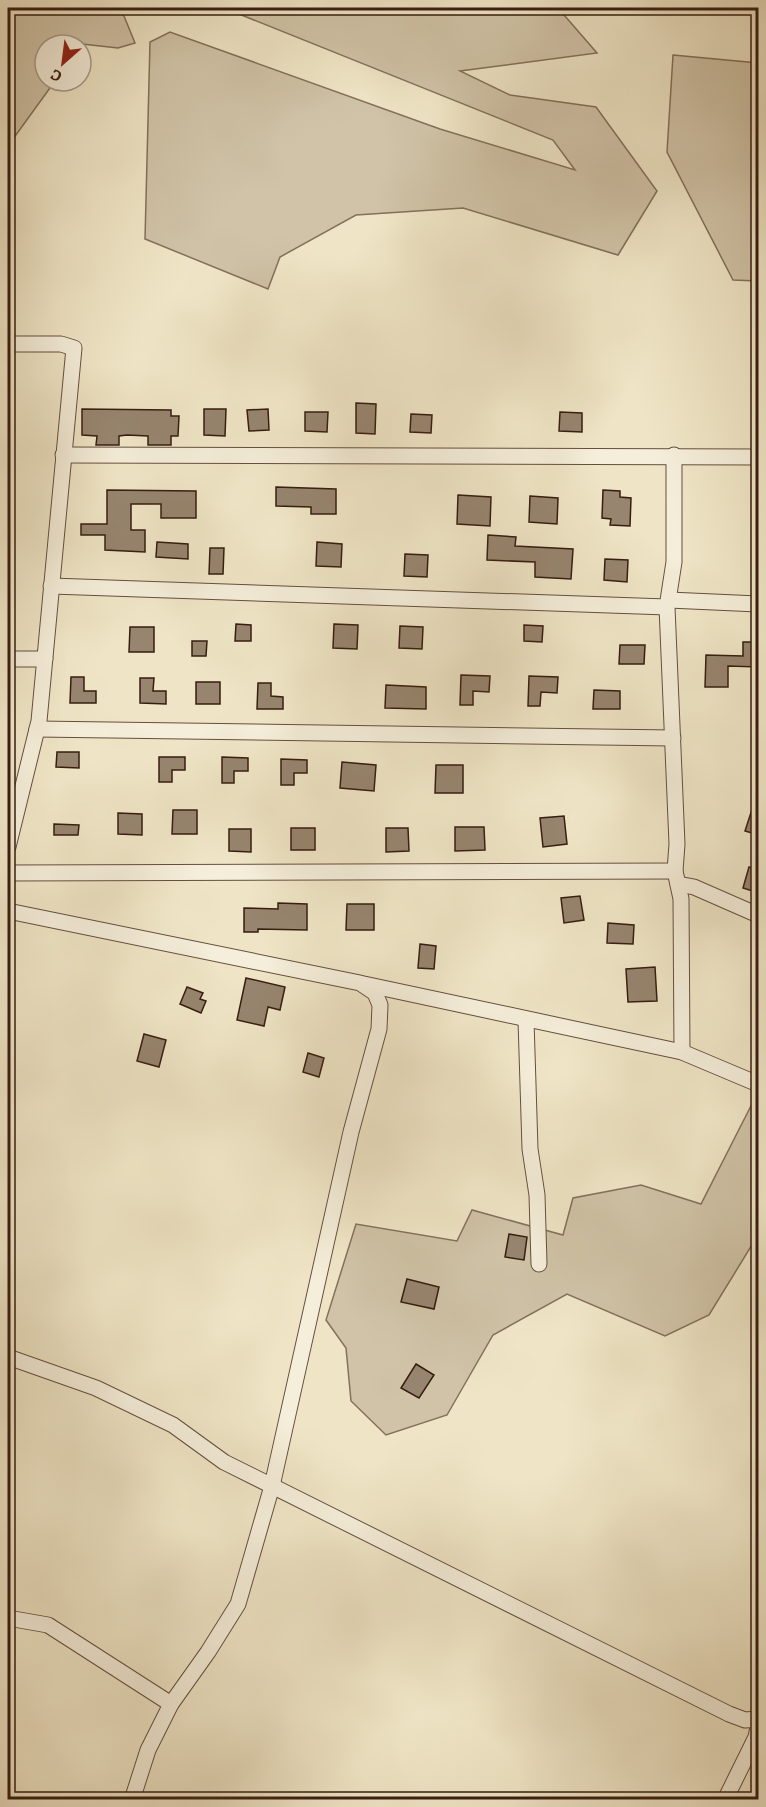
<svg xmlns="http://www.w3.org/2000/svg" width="766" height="1807" font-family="Alegreya,serif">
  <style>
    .green { fill: #d0c3a7; stroke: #84705c; stroke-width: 1.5 }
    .building { fill: #97856f; stroke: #371d10; stroke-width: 1.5 }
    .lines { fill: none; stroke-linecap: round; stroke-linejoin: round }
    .minor-casing { stroke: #654f3e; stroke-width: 17 }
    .minor { stroke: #f5eeda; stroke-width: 15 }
  </style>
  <rect width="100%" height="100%" fill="#efe5c6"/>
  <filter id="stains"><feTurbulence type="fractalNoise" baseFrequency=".00333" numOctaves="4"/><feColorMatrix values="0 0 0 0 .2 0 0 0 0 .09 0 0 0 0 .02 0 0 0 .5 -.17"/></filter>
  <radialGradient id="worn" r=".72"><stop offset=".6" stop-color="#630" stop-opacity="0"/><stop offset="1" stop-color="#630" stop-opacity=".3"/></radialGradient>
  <!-- green -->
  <g class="green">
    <path d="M8,8H112L124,16L135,43L118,48L82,44L45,45V81H55L8,146Z"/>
    <path d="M224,8H558L597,53L460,71L510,95L596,107L657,191L618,255L463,208L356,215L280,257L268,289L145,239L150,42L170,32L440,129L575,170L553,140Z"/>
    <path d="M673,55L758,63V281L733,280L667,152Z"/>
    <path d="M756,1096L758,1235L709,1315L665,1336L567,1294L493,1335L447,1415L386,1435L351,1401L346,1348L326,1320L356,1224L457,1241L472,1210L563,1235L573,1198L641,1185L701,1204Z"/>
  </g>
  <!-- building -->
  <g class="building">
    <path d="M356,403L376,404L375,434L356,433Z"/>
    <path d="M82,409L171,410V416H179L178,436H171V445H148V436L127,435L119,436V445H96L97,436L82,435Z"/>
    <path d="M204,409H226L225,436L204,435Z"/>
    <path d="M268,409L269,430L249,431L247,410Z"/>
    <path d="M305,412H328L327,432L305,431Z"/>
    <path d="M560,412L582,413V432L559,431Z"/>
    <path d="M411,414L432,415L431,433L410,432Z"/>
    <path d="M276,487L336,489V514H311V507L276,506Z"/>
    <path d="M107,490L196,491V518H161V504H131V530H145V552L105,550V535H81V524H107Z"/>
    <path d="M603,490L620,491V497L631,498L630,526L610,525L611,519L602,518Z"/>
    <path d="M458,495L491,497L490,526L457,524Z"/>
    <path d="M530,496L558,498L557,524L529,522Z"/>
    <path d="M488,535L516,537L515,546L573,549L571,579L535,577V562L487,560Z"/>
    <path d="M157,542L188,544V559L156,557Z"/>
    <path d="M317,542L342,544L341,567L316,566Z"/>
    <path d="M210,548H224L223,574H209Z"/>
    <path d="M405,554L428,555L427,577L404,576Z"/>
    <path d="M605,559L628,560L627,582L604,580Z"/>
    <path d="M236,624L251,625V641H235Z"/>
    <path d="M334,624L358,625L357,649L333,648Z"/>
    <path d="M524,625L543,626L542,642L524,641Z"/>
    <path d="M400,626L423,627L422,649L399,648Z"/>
    <path d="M130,627H154V652H129Z"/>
    <path d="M192,641H207L206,656H192Z"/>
    <path d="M743,642H759V667L728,666V687H705L706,655L743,656Z"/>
    <path d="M620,645H645L644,664H619Z"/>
    <path d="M461,675L490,676L489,692L473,691V705H460Z"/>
    <path d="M529,676L558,677L557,693L541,692L540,706H528Z"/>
    <path d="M71,677H84V691H96V703H70Z"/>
    <path d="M140,678H154L153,691H166V704L140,703Z"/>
    <rect x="196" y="682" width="24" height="22"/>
    <path d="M258,683H271V696L283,697V709H257Z"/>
    <path d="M386,685L426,687V709L385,708Z"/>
    <path d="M594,690L620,691V709H593Z"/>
    <path d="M57,752H79V768L56,767Z"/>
    <path d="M159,757H185V770H172V782H159Z"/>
    <path d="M222,757L248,758V771H234V783H222Z"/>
    <path d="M281,759L307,760V773H294V785H281Z"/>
    <path d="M342,762L376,765L374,791L340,788Z"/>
    <path d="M436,765H463V793H435Z"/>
    <path d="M756,797H759V835L745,831Z"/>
    <path d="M173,810H197V834H172Z"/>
    <path d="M118,813L142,814V835L118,834Z"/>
    <path d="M564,816L567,844L543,847L540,818Z"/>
    <path d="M54,824L79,825L78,835H54Z"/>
    <path d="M455,827H484L485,850L455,851Z"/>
    <rect x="291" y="828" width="24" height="22"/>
    <path d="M386,828H408L409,851L386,852Z"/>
    <path d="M229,829H251V852L229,851Z"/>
    <path d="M749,867L759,870V893L743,888Z"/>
    <path d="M580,896L584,920L564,923L561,898Z"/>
    <path d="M278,903L307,904V930L258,929V932H244V908L278,909Z"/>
    <path d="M347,904H374V930H346Z"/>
    <path d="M608,923L634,925L633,944L607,943Z"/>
    <path d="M420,944L436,946L434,969L418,968Z"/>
    <path d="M655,967L657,1001L628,1002L626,969Z"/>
    <path d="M246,978L285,987L280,1010L268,1007L264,1026L237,1020Z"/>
    <path d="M187,987L203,993L200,999L206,1001L201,1013L180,1004Z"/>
    <path d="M144,1034L166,1040L159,1067L137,1061Z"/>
    <path d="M308,1053L324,1058L319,1077L303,1072Z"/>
    <path d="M509,1234L527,1237L524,1260L505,1257Z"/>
    <path d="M407,1279L439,1287L434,1309L401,1302Z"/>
    <path d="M416,1364L434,1375L419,1398L401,1388Z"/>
  </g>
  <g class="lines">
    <defs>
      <g id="minor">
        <path d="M8,344H61L74,348L39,721L8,847"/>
        <path d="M63,455L758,457"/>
        <path d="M674,455V562L667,607L677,844L675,871L681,899L682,1052"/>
        <path d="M51,586L667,607"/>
        <path d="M669,600L758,604"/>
        <path d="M8,659H45"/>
        <path d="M37,729L673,738"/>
        <path d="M8,873L675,871"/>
        <path d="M678,884L694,887L758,915"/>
        <path d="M8,911L360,983L375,993L380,1005L379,1029L351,1132L272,1486L238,1604L208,1652L171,1704L148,1750L132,1800"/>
        <path d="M364,984L682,1052L758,1084"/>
        <path d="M526,1020L530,1149L537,1195L539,1264"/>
        <path d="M8,1357L96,1388L173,1425L224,1462L729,1714L745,1720L758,1719"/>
        <path d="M8,1618L48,1625L171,1704"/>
        <path d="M725,1800L756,1737L758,1727"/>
      </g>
    </defs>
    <!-- minor casing -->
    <use href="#minor" class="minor-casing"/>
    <!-- minor -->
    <use href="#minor" class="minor"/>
  </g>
  <!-- margin -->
  <rect width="766" height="1807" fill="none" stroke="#efe5c6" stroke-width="30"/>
  <rect x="9" y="9" width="748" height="1789" fill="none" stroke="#371d10" stroke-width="3"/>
  <rect x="15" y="15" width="736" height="1777" fill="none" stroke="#371d10" stroke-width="1.5"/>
  <!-- north arrow -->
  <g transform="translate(63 63) rotate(208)"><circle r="28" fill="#f5eeda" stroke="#a99a89" stroke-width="1.5"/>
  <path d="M0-4.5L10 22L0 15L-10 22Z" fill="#8f2418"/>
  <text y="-9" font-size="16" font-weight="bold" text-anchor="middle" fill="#371d10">С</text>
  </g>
  <rect width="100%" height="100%" filter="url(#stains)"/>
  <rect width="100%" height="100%" fill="url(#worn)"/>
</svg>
